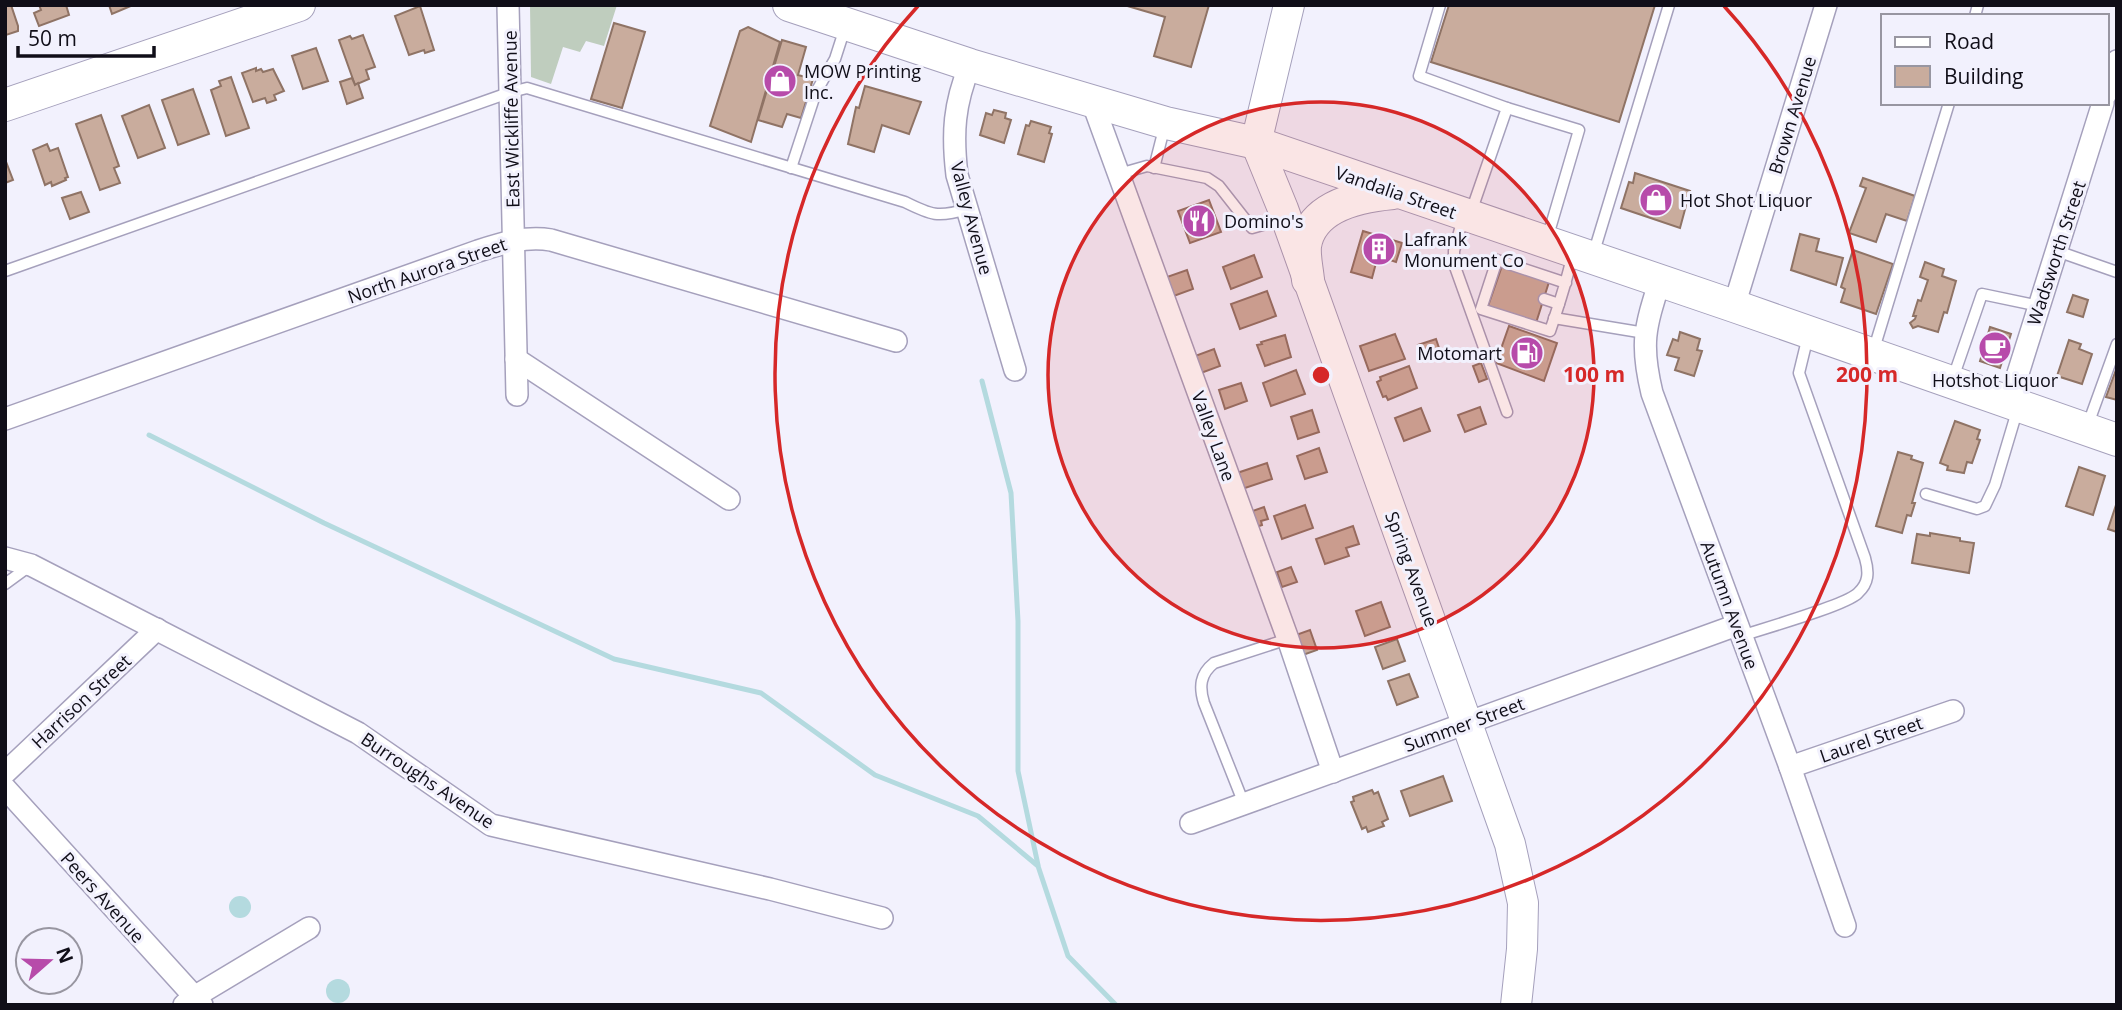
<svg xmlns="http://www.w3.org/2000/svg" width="2122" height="1010" font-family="'Open Sans',sans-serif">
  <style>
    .green { fill: #bfcdbe }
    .water { fill: #b4dadf }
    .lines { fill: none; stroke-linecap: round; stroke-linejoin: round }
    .stream { stroke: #b4dadf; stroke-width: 5 }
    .building { fill: #c9ac9d; stroke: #8f7365; stroke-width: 2 }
    .lane-casing { stroke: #a5a0bc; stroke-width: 13 }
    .street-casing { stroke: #a5a0bc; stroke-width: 24 }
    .secondary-casing { stroke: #a5a0bc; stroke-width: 32 }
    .primary-casing { stroke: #a5a0bc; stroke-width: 34 }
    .lane { stroke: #fff; stroke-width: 10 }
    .street { stroke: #fff; stroke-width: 21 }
    .secondary { stroke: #fff; stroke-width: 30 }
    .primary { stroke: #fff; stroke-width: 32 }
    .ring { fill: none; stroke: #d62828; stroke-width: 3.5 }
    .labels { text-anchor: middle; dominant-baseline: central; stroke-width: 6; stroke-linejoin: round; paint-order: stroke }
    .poi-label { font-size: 18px; fill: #100e18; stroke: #f2f1fd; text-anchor: start }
    .street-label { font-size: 18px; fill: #100e18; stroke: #f2f1fd }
    .centre { fill: #d62828; stroke: #f2f1fd; stroke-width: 3.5 }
    .ring-label { font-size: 21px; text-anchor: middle; font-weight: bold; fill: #d62828; stroke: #f2f1fd; stroke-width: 6; stroke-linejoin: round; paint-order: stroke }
  </style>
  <rect width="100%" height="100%" fill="#f2f1fd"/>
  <!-- green -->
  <path class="green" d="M530,5H617L604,46L586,41L580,52L563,47L551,84L531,77Z"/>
  <!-- water -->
  <g class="water">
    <circle cx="240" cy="907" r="11"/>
    <circle cx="338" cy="991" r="12"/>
  </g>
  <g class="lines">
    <!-- stream -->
    <g class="stream">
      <path d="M982,381L1011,493L1018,621V771L1038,865"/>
      <path d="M149,435L324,523L614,659L761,693L875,775L978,816L1038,866L1068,956L1116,1005"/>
    </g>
  </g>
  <!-- building -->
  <g class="building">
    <path d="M5,5H11L18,26V31L6,35Z"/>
    <path d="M39,5H66L69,15L39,26L34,13L41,10Z"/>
    <path d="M109,5H133L112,14Z"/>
    <path d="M1124,5H1209L1191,67L1154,56L1165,17Z"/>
    <path d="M1449,5H1655L1619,122L1431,62Z"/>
    <path d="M420,6L434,50L425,53L424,50L409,55L395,16Z"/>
    <path d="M614,23L645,32L622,108L591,99Z"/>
    <path d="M748,27L780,42L751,142L710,126L740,31Z"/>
    <path d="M363,35L375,67L366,70L369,79L355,85L339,40L350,36L352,39Z"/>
    <path d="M782,40L806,47L798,75L813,79L801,118L787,114L782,127L758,120Z"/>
    <path d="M316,48L328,81L303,89L292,56Z"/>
    <path d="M256,68V71L261,69L263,72L273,69L284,91L274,95L276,100L267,103L265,98L253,102L242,73Z"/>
    <path d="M231,77L249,128L226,136L211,90L221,86L219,81Z"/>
    <path d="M352,78L355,85L358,83L363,98L347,104L340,82Z"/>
    <path d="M865,86L921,102L909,134L882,125L874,152L848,144L856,107L859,108Z"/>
    <path d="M193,89L209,134L178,145L162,100Z"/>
    <path d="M149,105L165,148L138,158L122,116Z"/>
    <path d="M994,110L1006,113L1005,118L1011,120L1004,143L980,135L986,113L992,115Z"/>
    <path d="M101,115L119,166L114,168L120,183L100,190L76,124Z"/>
    <path d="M1031,121L1051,127L1049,133L1052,134L1044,162L1018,154L1026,125L1029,126Z"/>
    <path d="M47,144L50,151L58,148L68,177L65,178L66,180L52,186L51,182L45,185L33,150Z"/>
    <path d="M5,159L13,180L5,183Z"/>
    <path d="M1635,173L1690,191L1680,228L1621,208L1629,182L1633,183Z"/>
    <path d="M1863,178L1915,196L1907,221L1886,214L1876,242L1849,233L1866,188L1860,186Z"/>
    <path d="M81,192L89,212L70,219L62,198Z"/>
    <path d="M1209,200L1221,232L1190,243L1178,211Z"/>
    <path d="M1363,231L1402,243L1396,262L1375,255L1373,263H1376L1372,278L1351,272Z"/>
    <path d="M1800,234L1819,239L1816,251L1843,258L1836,285L1791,270Z"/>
    <path d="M1853,250L1893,264L1876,314L1841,302L1845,289L1841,287Z"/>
    <path d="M1254,255L1262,277L1231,289L1223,267Z"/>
    <path d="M1925,262L1944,269L1942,276L1956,281L1947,313L1944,312L1938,332L1918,326L1913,328L1910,323L1915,319L1916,316H1913L1918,300L1921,301L1928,280L1920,277Z"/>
    <path d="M1502,266L1549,282L1536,323L1488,306Z"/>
    <path d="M1187,270L1193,289L1171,297L1164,278Z"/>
    <path d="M1267,291L1276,316L1240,329L1231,304Z"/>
    <path d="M2073,295L2088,300L2083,317L2067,312Z"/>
    <path d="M1509,326L1557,343L1544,381L1496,363Z"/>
    <path d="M1990,327L2011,334L2000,368L1980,361Z"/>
    <path d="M1680,332L1700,339L1697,350L1702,351L1694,376L1675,370L1679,358L1667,355L1673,339L1678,341Z"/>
    <path d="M1395,334L1405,359L1369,371L1360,346Z"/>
    <path d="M1285,335L1291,357L1265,366L1257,345L1262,344L1261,342Z"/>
    <path d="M1436,339L1441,354L1423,361L1418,345Z"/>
    <path d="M2069,340L2081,344L2079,349L2092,354L2082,384L2057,376Z"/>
    <path d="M1214,349L1220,366L1201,373L1195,356Z"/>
    <path d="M1481,363L1487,379L1479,382L1473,366Z"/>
    <path d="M1409,366L1417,388L1388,400L1386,396L1383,397L1377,382L1381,380L1380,377Z"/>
    <path d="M2117,367V400L2106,397Z"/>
    <path d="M1296,370L1305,394L1271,406L1263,383Z"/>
    <path d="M1241,383L1247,401L1225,409L1219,390Z"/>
    <path d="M1480,407L1486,424L1465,432L1458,415Z"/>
    <path d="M1421,408L1430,431L1404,441L1395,418Z"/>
    <path d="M1312,410L1319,432L1298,439L1291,417Z"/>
    <path d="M1955,421L1980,430L1977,439L1980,440L1972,463L1967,462L1964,473L1947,470L1948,466L1940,463Z"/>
    <path d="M1319,448L1327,472L1305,479L1297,456Z"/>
    <path d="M1898,452L1912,456L1911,459L1923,463L1912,503H1915L1911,516L1907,515L1902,533L1876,526Z"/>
    <path d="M1267,463L1272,479L1239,490L1234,474Z"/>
    <path d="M2079,467L2105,476L2093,515L2066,506Z"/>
    <path d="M2117,502V532L2108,529Z"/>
    <path d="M1305,505L1313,528L1282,539L1274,516Z"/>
    <path d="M1264,507L1268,519L1261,521L1262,525L1253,528L1247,513Z"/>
    <path d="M1353,526L1359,544L1346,548L1349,556L1325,564L1316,539Z"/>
    <path d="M1930,533L1960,538V541L1974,543L1969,573L1912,563L1917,534L1930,536Z"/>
    <path d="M1291,567L1297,582L1282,587L1277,572Z"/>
    <path d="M1381,602L1390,627L1365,636L1356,611Z"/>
    <path d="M1310,630L1317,650L1300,656L1293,636Z"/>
    <path d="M1397,639L1405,661L1383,669L1375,647Z"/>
    <path d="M1409,674L1418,697L1397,705L1388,681Z"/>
    <path d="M1443,776L1452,801L1410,816L1401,791Z"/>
    <path d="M1372,790L1374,794L1378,792L1388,819L1382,822L1384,826L1368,832L1366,827L1362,829L1351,802L1354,801L1353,797Z"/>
  </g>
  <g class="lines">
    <defs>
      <g id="lane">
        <path d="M1440,5L1419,76L1507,108L1471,212"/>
        <path d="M1975,16L1978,5"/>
        <path d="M1507,108L1579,130L1547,239"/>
        <path d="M791,168L816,92L835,59L845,28"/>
        <path d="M1154,168L1165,125"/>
        <path d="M1119,174L1147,166L1207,178L1219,186L1252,228L1283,219"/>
        <path d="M1463,218L1454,251V264L1507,412"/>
        <path d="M2057,251L2117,272"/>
        <path d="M1593,255L1669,5"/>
        <path d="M5,271L511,92L527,88L905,202C931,215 938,218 967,209"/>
        <path d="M1566,283L1497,260L1481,309L1550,331C1559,305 1567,280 1573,253"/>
        <path d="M1544,299L1559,304"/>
        <path d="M1554,318L1645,333"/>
        <path d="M1873,352L1949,103"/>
        <path d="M1953,378L1982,294L2039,306"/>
        <path d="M2087,427L2117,344"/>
        <path d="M1926,494L1977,509L1985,506L1995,485L2018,408"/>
        <path d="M5,584L31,565"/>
        <path d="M1741,636C1762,629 1847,605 1858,593C1869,583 1869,572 1865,558L1799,373L1808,336"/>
        <path d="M1244,804L1204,703C1199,687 1200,674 1214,663L1288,639"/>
      </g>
      <g id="street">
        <path d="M508,5L517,395"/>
        <path d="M970,65C954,104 952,133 957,175L1015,370"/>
        <path d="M2106,94L2117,61"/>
        <path d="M1092,101L1288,639L1333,772"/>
        <path d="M1660,280C1645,328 1640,343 1652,393L1790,767L1845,926"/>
        <path d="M1734,306L1826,5"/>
        <path d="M516,359L729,499"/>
        <path d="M2009,402L2103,103"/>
        <path d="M5,419L478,251C503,243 525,236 551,240L896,341"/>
        <path d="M5,558L31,565L358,733L491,825L770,889L882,918"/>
        <path d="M1790,767L1953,711"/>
        <path d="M5,773L157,629"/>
        <path d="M5,788L202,1005"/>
        <path d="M1191,823L1737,625"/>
        <path d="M184,1005L194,997L309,928"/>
      </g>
      <path id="secondary" d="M1289,5L1256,143L1283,209L1510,844L1523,903L1522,949L1516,1005"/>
      <g id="primary">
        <path d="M789,5L970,65L1166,123L1256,143L1734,306L2117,440"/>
        <path d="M5,105L299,5"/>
        <path d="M1308,280C1307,269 1304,257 1305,246C1311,205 1360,196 1393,193"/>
      </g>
    </defs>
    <!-- lane casing -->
    <use href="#lane" class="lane-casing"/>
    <!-- street casing -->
    <use href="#street" class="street-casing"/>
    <!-- secondary casing -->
    <use href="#secondary" class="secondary-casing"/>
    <!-- primary casing -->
    <use href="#primary" class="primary-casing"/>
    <!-- lane -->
    <use href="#lane" class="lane"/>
    <!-- street -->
    <use href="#street" class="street"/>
    <!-- secondary -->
    <use href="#secondary" class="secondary"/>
    <!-- primary -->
    <use href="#primary" class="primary"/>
  </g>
  <!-- distance rings -->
  <circle cx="1321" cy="375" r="273" fill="#d62828" fill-opacity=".12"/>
  <g class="ring">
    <circle cx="1321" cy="375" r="273"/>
    <path d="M1724 6A546 546 0 1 1 918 6"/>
  </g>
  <!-- icons -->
  <defs>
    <symbol id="shop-disc" viewBox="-11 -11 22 22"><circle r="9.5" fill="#b74baa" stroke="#f2f1fd"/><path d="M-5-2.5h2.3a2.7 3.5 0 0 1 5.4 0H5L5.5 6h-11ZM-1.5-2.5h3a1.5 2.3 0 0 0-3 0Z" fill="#fff"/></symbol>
    <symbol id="restaurant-disc" viewBox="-11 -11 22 22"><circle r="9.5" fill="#b74baa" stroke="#f2f1fd"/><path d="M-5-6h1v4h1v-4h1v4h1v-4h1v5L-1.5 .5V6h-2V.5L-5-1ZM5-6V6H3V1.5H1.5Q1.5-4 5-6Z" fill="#fff"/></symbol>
    <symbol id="building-disc" viewBox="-11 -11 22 22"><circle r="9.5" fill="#b74baa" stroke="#f2f1fd"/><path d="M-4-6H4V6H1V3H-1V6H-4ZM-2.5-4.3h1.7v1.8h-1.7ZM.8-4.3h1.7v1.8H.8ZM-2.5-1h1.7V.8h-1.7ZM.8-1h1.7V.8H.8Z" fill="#fff"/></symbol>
    <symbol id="cafe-disc" viewBox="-11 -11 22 22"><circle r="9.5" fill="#b74baa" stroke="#f2f1fd"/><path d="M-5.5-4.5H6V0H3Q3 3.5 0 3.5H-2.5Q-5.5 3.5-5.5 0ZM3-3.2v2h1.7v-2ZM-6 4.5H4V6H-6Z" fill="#fff"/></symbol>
    <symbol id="fuel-disc" viewBox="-11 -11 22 22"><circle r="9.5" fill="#b74baa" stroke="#f2f1fd"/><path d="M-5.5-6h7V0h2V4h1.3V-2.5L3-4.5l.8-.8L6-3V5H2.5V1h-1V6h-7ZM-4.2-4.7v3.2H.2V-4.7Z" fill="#fff"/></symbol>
  </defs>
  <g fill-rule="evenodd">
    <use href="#shop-disc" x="761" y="62" width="38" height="38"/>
    <use href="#shop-disc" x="1637" y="181" width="38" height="38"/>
    <use href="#restaurant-disc" x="1180" y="202" width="38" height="38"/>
    <use href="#building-disc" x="1360" y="230" width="38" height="38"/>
    <use href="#cafe-disc" x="1976" y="329" width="38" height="38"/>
    <use href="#fuel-disc" x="1508" y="334" width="38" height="38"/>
  </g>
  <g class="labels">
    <!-- poi labels -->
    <g class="poi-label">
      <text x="804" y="71">MOW Printing<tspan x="804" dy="21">Inc.</tspan></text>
      <text x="1680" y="200">Hot Shot Liquor</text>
      <text x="1224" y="221">Domino's</text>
      <text x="1404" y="239">Lafrank<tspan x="1404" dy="21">Monument Co</tspan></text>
      <text x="1502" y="353" text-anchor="end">Motomart</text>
      <text x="1995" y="380" text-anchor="middle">Hotshot Liquor</text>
    </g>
    <!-- street labels -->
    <g class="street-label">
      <text transform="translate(1792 115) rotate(-73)">Brown Avenue</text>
      <text transform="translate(511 119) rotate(-91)">East Wickliffe Avenue</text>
      <text transform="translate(1396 192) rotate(19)">Vandalia Street</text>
      <text transform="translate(972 218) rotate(75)">Valley Avenue</text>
      <text transform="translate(2056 253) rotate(-72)">Wadsworth Street</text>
      <text transform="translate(427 270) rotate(-19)">North Aurora Street</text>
      <text transform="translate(1214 436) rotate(70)">Valley Lane</text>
      <text transform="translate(1412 569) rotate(70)">Spring Avenue</text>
      <text transform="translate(1730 605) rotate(70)">Autumn Avenue</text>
      <text transform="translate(81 701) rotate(-43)">Harrison Street</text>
      <text transform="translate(1464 724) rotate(-20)">Summer Street</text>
      <text transform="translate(1871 739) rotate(-19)">Laurel Street</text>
      <text transform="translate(428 780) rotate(34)">Burroughs Avenue</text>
      <text transform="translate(103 897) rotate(48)">Peers Avenue</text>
    </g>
  </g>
  <circle cx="1321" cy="375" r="10" class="centre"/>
  <g class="ring-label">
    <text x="1594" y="382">100 m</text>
    <text x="1867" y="382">200 m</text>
  </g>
  <!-- border -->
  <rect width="2122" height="1010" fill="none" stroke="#100e18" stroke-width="14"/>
  <!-- legend -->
  <rect x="1881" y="14" width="228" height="91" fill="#f2f1fd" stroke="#9896a1" stroke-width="2"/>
  <rect x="1895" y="37" width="35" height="10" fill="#ffffff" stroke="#9896a1" stroke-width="2"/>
  <text x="1944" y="49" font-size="21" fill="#100e18">Road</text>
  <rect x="1895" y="66" width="35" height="21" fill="#c9ac9d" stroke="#9896a1" stroke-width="2"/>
  <text x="1944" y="84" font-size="21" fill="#100e18">Building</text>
  <!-- north arrow -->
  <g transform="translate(49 961) rotate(70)"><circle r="33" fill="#f2f1fd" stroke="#9896a1" stroke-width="2"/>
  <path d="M0-5L12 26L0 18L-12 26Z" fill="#b74baa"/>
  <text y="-10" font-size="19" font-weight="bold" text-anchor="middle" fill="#100e18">N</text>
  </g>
  <!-- scale -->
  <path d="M18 46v10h136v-10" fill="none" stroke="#100e18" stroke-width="3.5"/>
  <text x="28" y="46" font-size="21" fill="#100e18" stroke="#f2f1fd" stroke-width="5" paint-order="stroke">50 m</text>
</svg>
